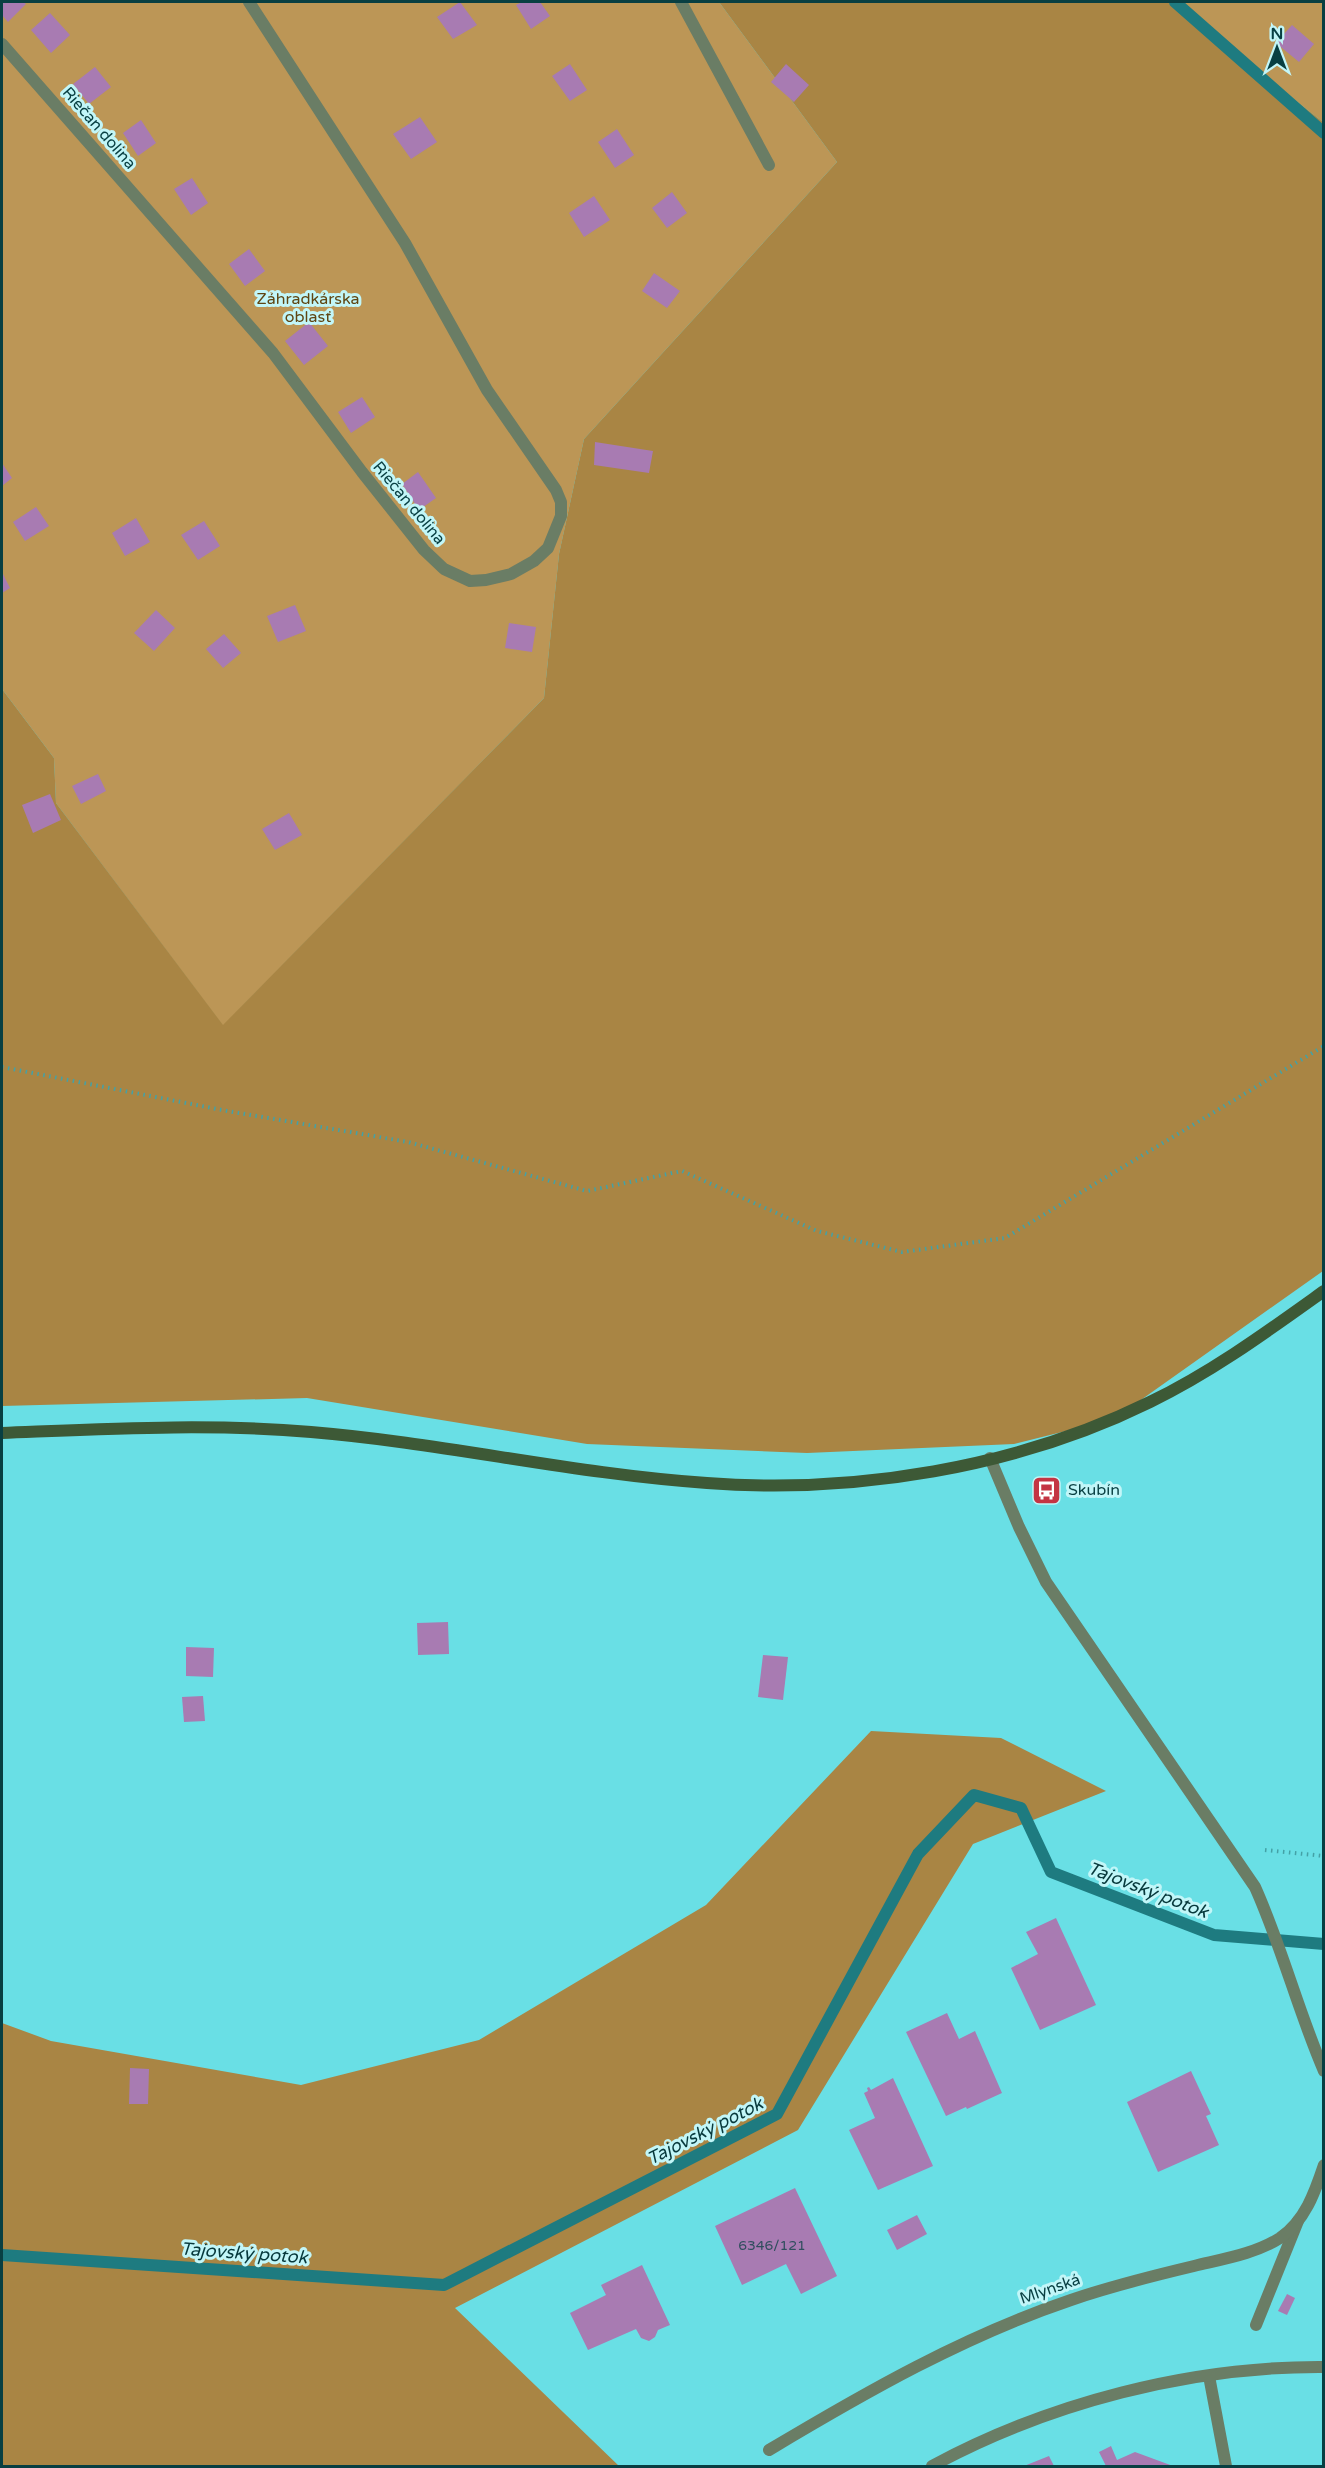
<svg xmlns="http://www.w3.org/2000/svg" width="1325" height="2468" font-family="'Varela Round',sans-serif">
  <style>
    .green { fill: #bc9656 }
    .forest { fill: #a98544 }
    .lines { fill: none; stroke-linecap: round; stroke-linejoin: round }
    .stream { stroke: #1e7b80; stroke-width: 12 }
    .building { fill: #a87bb2 }
    .path { stroke: #44a1a6; stroke-width: 4; stroke-dasharray: 1.5 4.5; stroke-linecap: butt }
    .lane { stroke: #6a7d65; stroke-width: 12 }
    .street { stroke: #6a7d65; stroke-width: 12 }
    .secondary { stroke: #3d5936; stroke-width: 12 }
    .labels { text-anchor: middle; dominant-baseline: central; stroke-width: 6; stroke-linejoin: round; paint-order: stroke }
    .number-label { font-size: 14px; fill: #304e5e }
    .street-label { font-size: 16px; fill: #083f42; stroke: #c2f6f8 }
    .park-label { font-size: 16px; fill: #5f4512; stroke: #c2f6f8 }
    .poi-label { font-size: 16px; fill: #083f42; stroke: #c2f6f8; text-anchor: start }
    .water-label { font-size: 18px; font-style: italic; fill: #07393c; stroke: #c2f6f8 }
  </style>
  <rect width="100%" height="100%" fill="#69dfe5"/>
  <!-- green -->
  <g class="green">
    <path d="M2,2H719L837,162L584,439L559,554L544,698L223,1026L56,803L54,758L2,689Z"/>
    <path d="M1171,2H1323V122Z"/>
  </g>
  <!-- forest -->
  <g class="forest">
    <path d="M719,2H1171L1323,122V1271L1114,1419L1014,1444L807,1453L587,1444L307,1398L2,1406V689L54,758L56,803L223,1025L544,698L559,554L584,439L837,162Z"/>
    <path d="M871,1731L1001,1738L1106,1791L973,1844L798,2130L455,2308L619,2466H2V2023L51,2041L301,2085L479,2040L706,1905Z"/>
  </g>
  <g class="lines">
    <!-- stream -->
    <g class="stream">
      <path d="M1175,2L1324,133"/>
      <path d="M2,2255L444,2285L777,2114L918,1854L974,1795L1021,1808L1051,1872L1214,1935L1324,1944"/>
    </g>
  </g>
  <!-- building -->
  <g class="building">
    <path d="M2,2H23L26,4L8,22L2,15Z"/>
    <path d="M460,2L477,25L453,39L437,17Z"/>
    <path d="M522,2H540L550,16L531,29L516,5Z"/>
    <path d="M50,13L70,35L51,53L31,30Z"/>
    <path d="M1292,25L1314,44L1299,62L1276,43Z"/>
    <path d="M570,64L587,90L570,101L552,76Z"/>
    <path d="M786,64L809,85L794,102L771,82Z"/>
    <path d="M95,67L111,87L89,104L73,84Z"/>
    <path d="M420,117L437,142L411,159L393,134Z"/>
    <path d="M141,120L156,143L138,156L123,133Z"/>
    <path d="M617,129L634,155L615,168L598,142Z"/>
    <path d="M192,178L208,203L191,215L174,189Z"/>
    <path d="M672,192L687,213L667,228L652,208Z"/>
    <path d="M594,196L610,220L584,237L569,213Z"/>
    <path d="M249,249L265,271L245,286L229,264Z"/>
    <path d="M654,273L680,291L667,308L642,291Z"/>
    <path d="M309,322L328,346L304,365L285,341Z"/>
    <path d="M362,397L375,417L351,433L338,412Z"/>
    <path d="M595,442L653,451L649,473L594,465Z"/>
    <path d="M2,463L12,478L2,486Z"/>
    <path d="M418,472L436,498L419,510L402,484Z"/>
    <path d="M36,507L49,526L25,541L13,522Z"/>
    <path d="M136,518L150,542L125,556L112,533Z"/>
    <path d="M204,521L220,546L198,560L181,535Z"/>
    <path d="M2,572L10,588L2,593Z"/>
    <path d="M295,605L306,631L278,642L267,616Z"/>
    <path d="M156,610L175,628L154,651L134,633Z"/>
    <path d="M509,623L536,627L532,652L505,648Z"/>
    <path d="M224,634L241,653L223,668L206,649Z"/>
    <path d="M98,774L106,791L81,804L72,786Z"/>
    <path d="M50,794L61,820L33,833L22,805Z"/>
    <path d="M289,813L302,835L275,850L262,829Z"/>
    <path d="M448,1622L449,1654L418,1655L417,1623Z"/>
    <path d="M186,1647L214,1648L213,1677L186,1676Z"/>
    <path d="M763,1655L788,1657L783,1700L758,1697Z"/>
    <path d="M203,1696L205,1721L184,1722L182,1697Z"/>
    <path d="M1056,1918L1096,2005L1040,2030L1011,1968L1038,1954L1026,1932Z"/>
    <path d="M947,2013L959,2039L975,2031L1002,2093L967,2109L966,2107L946,2116L906,2032Z"/>
    <path d="M130,2068L149,2069L148,2104H129Z"/>
    <path d="M1191,2071L1211,2114L1206,2116L1219,2145L1158,2172L1127,2102Z"/>
    <path d="M893,2078L933,2166L878,2190L849,2130L875,2118L864,2093L868,2091L867,2088L869,2087L871,2090Z"/>
    <path d="M795,2188L837,2276L801,2294L786,2264L742,2285L715,2226Z"/>
    <path d="M917,2215L927,2234L897,2250L887,2230Z"/>
    <path d="M642,2265L670,2325L658,2330L655,2337L649,2341L641,2338L636,2329L588,2350L570,2313L606,2295L601,2285Z"/>
    <path d="M1287,2294L1295,2298L1287,2315L1278,2311Z"/>
    <path d="M1111,2446L1117,2460L1135,2452L1173,2466H1106L1099,2452Z"/>
    <path d="M1049,2456L1054,2466H1024Z"/>
  </g>
  <g class="lines">
    <!-- path -->
    <g class="path">
      <path d="M2,1067L222,1110L408,1142L587,1191L682,1171L817,1231L902,1252L1005,1238L1324,1046"/>
      <path d="M1265,1850L1324,1856"/>
    </g>
    <!-- lane -->
    <g class="lane">
      <path d="M681,2L769,165"/>
      <path d="M2,44L273,353L362,472L424,550L444,569L470,581L486,580L511,574L534,561L548,548L561,516V502L556,490L487,390L405,243L249,2"/>
      <path d="M1256,2325L1298,2221"/>
    </g>
    <!-- street -->
    <g class="street">
      <path d="M990,1458L1019,1527L1046,1582L1255,1887C1282,1947 1298,2011 1324,2071"/>
      <path d="M1209,2376L1226,2466"/>
      <path d="M769,2450C866,2392 964,2336 1071,2300C1111,2286 1152,2276 1194,2266C1223,2259 1255,2254 1280,2238C1305,2221 1315,2192 1324,2165"/>
      <path d="M932,2466C1049,2403 1190,2366 1324,2367"/>
    </g>
    <!-- secondary -->
    <path class="secondary" d="M2,1433C104,1429 208,1423 311,1432C444,1443 574,1474 707,1483C855,1494 1016,1468 1150,1402C1212,1372 1268,1331 1324,1291"/>
  </g>
  <!-- icons -->
  <defs>
    <symbol id="bus-square" viewBox="-11 -11 22 22"><rect x="-9" y="-9" width="18" height="18" rx="4" fill="#c43443" stroke="#c2f6f8"/><path d="M-5-6H5V4H4V6H2V4H-2V6H-4V4H-5ZM-3.5-4V0h7V-4ZM-3.5 1.2v1.5H-2V1.2ZM2 1.2v1.5H3.5V1.2Z" fill="#fff"/></symbol>
  </defs>
  <g fill-rule="evenodd">
    <use href="#bus-square" x="1030" y="1474" width="33" height="33"/>
  </g>
  <g class="labels">
    <!-- number labels -->
    <g class="number-label">
      <text x="772" y="2245">6346/121</text>
    </g>
    <!-- street labels -->
    <g class="street-label">
      <text transform="translate(99 128) rotate(49)">Riečan dolina</text>
      <text transform="translate(409 503) rotate(50)">Riečan dolina</text>
      <text transform="translate(1050 2289) rotate(-19)">Mlynská</text>
    </g>
    <!-- park labels -->
    <g class="park-label">
      <text x="308" y="299">Záhradkárska<tspan x="308" dy="18">oblasť</tspan></text>
    </g>
    <!-- poi labels -->
    <g class="poi-label">
      <text x="1068" y="1490">Skubín</text>
    </g>
    <!-- water labels -->
    <g class="water-label">
      <text transform="translate(1148 1890) rotate(21)">Tajovský potok</text>
      <text transform="translate(705 2131) rotate(-27)">Tajovský potok</text>
      <text transform="translate(244 2253) rotate(4)">Tajovský potok</text>
    </g>
  </g>
  <!-- border -->
  <rect width="1325" height="2468" fill="none" stroke="#083f42" stroke-width="6"/>
  <!-- north arrow -->
  <g transform="translate(1277 48)" stroke="#c2f6f8" stroke-width="4.5" paint-order="stroke">
  <path d="M0-4.5L10 22L0 15L-10 22Z" fill="#083f42"/>
  <text y="-9" font-size="16" font-weight="bold" text-anchor="middle" fill="#083f42">N</text>
  </g>
</svg>
